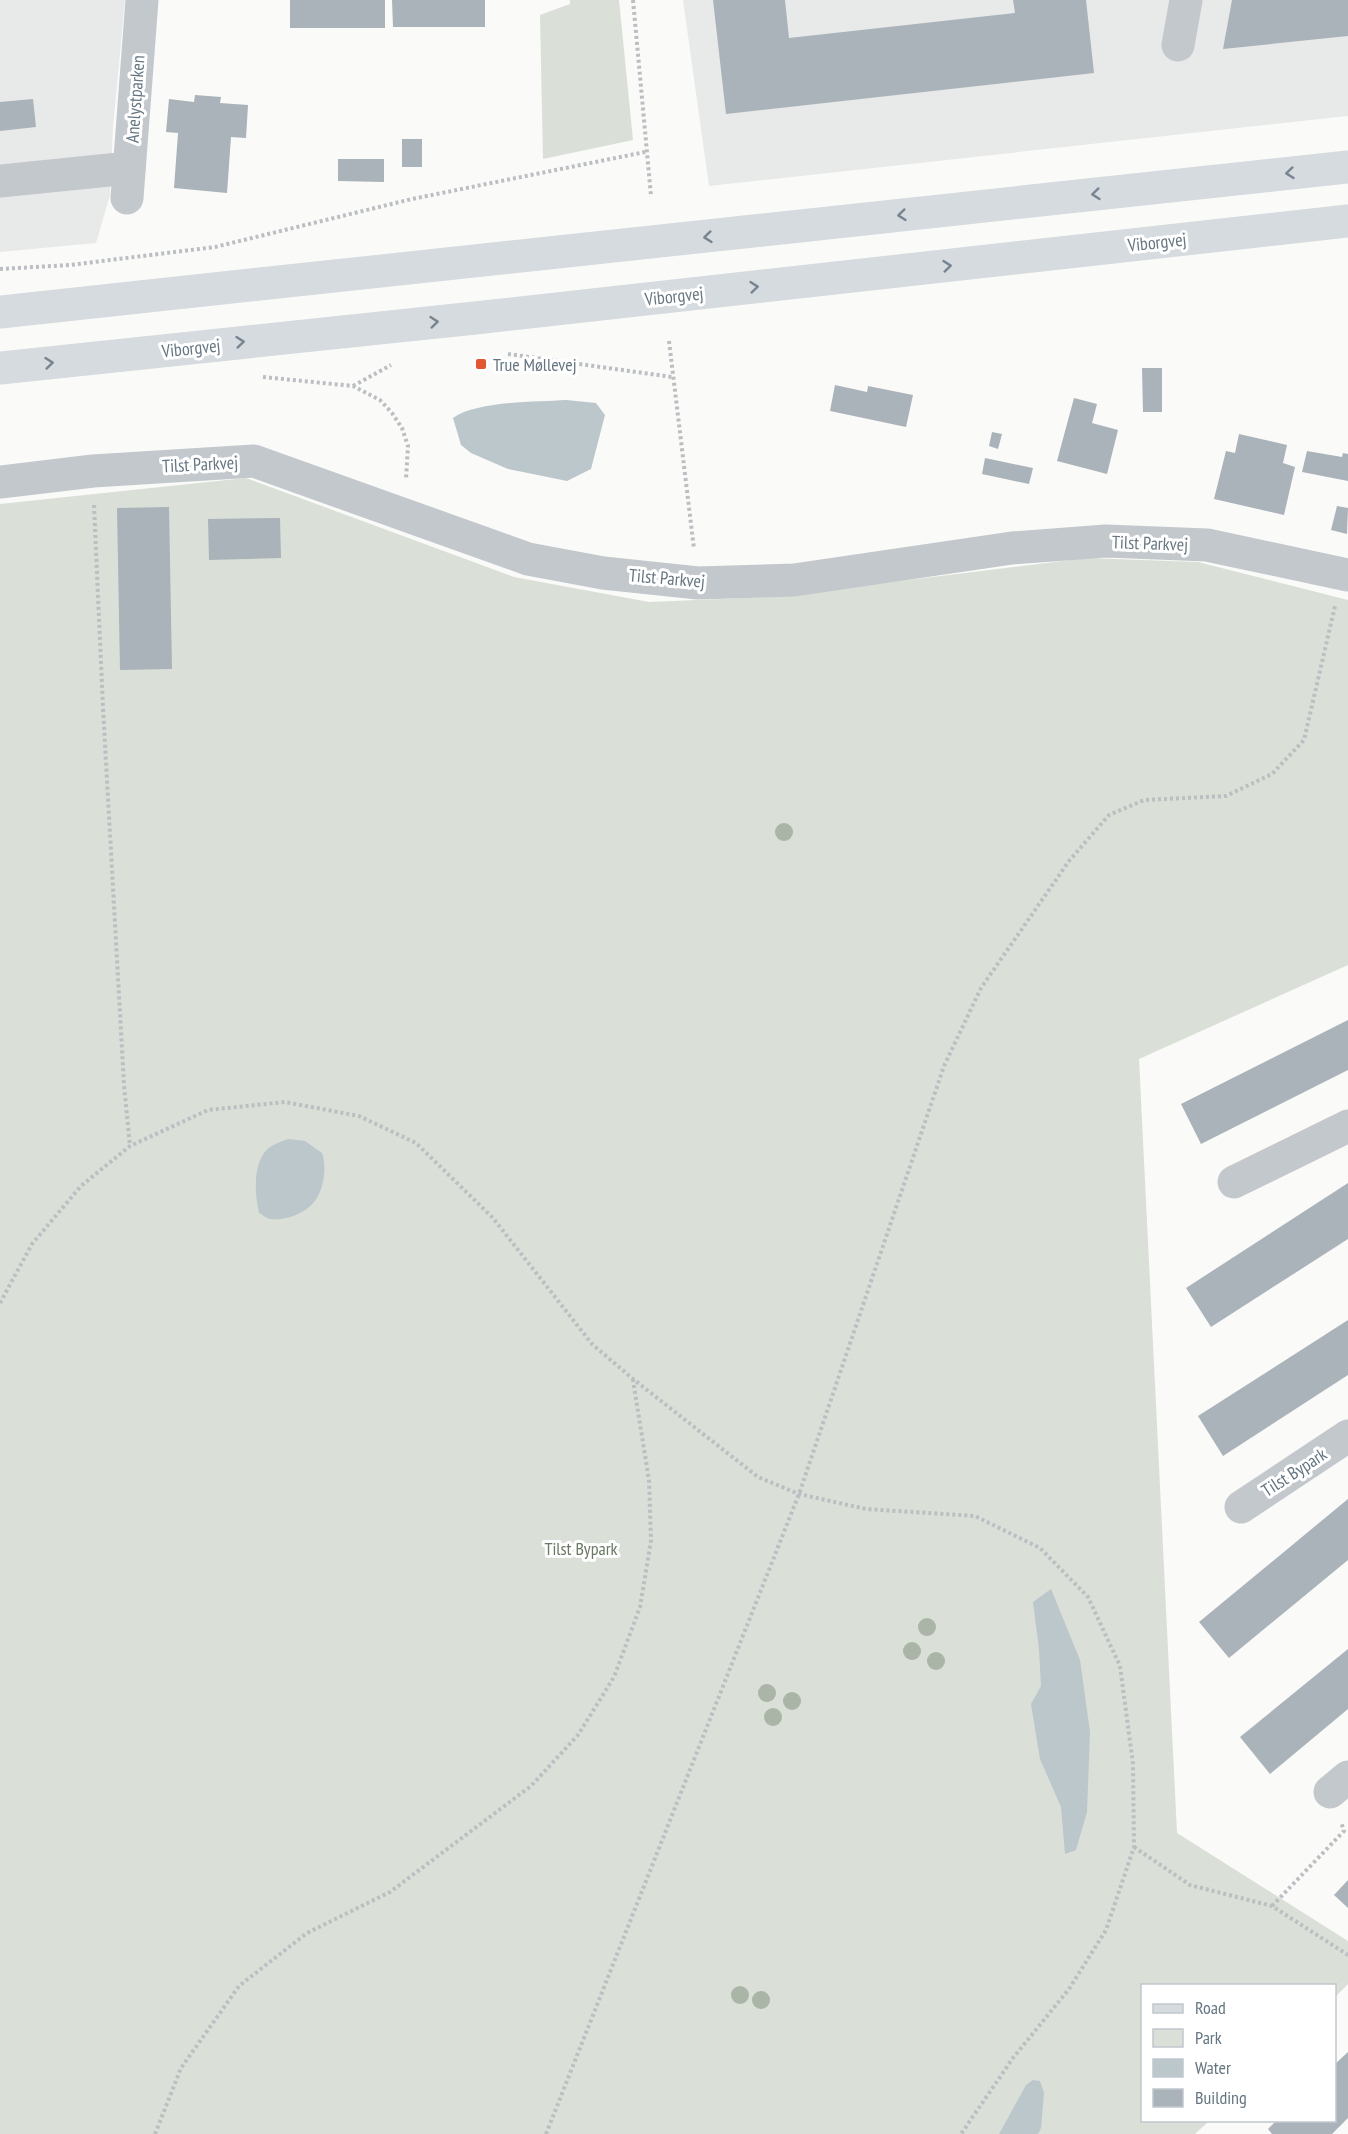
<svg xmlns="http://www.w3.org/2000/svg" width="1348" height="2134" font-family="'PT Sans Narrow',sans-serif">
  <style>
    .built { fill: #e8e9e9 }
    .green { fill: #dadfd7 }
    .water { fill: #bbc7cb }
    .building { fill: #aab3b9 }
    .lines { fill: none; stroke-linecap: round; stroke-linejoin: round }
    .path { stroke: #bbbfc2; stroke-width: 4; stroke-dasharray: 3 3; stroke-linecap: butt }
    .minor { stroke: #c3c8cc; stroke-width: 33 }
    .major { stroke: #d6dbdf; stroke-width: 33 }
    .tree { fill: #aab4a7 }
    .oneway { stroke: #768591 }
    .poi-dot { fill: #e4572e; stroke: #fff; stroke-width: 2 }
    .labels { text-anchor: middle; dominant-baseline: central; stroke-width: 6; stroke-linejoin: round; paint-order: stroke }
    .street-label { font-size: 18px; fill: #657683; stroke: #fff }
    .poi-label { font-size: 18px; fill: #657683; stroke: #fff; text-anchor: start }
    .park-label { font-size: 18px; fill: #687a64; stroke: #fff }
  </style>
  <rect width="100%" height="100%" fill="#fafaf8"/>
  <!-- built -->
  <g class="built">
    <path d="M0,0H125L113,127L110,195L96,243L0,252Z"/>
    <path d="M683,0H1348V116L709,186Z"/>
  </g>
  <!-- green -->
  <g class="green">
    <path d="M570,0H619L633,140L543,159L540,15L570,4Z"/>
    <path d="M246,478L514,577L649,602L769,597L1087,558L1198,562L1348,600V965L1139,1059L1177,1833L1348,1941V1984L1335,1997L1334,1986H1142V2120L1209,2121L1195,2134H0V504Z"/>
  </g>
  <!-- water -->
  <g class="water">
    <path d="M566,400L596,403L605,415L591,469L567,481L508,469L471,453L461,445L453,418C477,401 536,402 566,400Z"/>
    <path d="M288,1139L305,1141L322,1153C327,1167 324,1190 314,1202C306,1213 285,1221 271,1219C267,1219 263,1215 259,1213C255,1195 253,1169 264,1153C270,1145 280,1142 288,1139Z"/>
    <path d="M1051,1589L1080,1660L1090,1732L1087,1812L1076,1850L1065,1854L1061,1807L1040,1759L1031,1704L1041,1686L1039,1649L1033,1602Z"/>
    <path d="M1033,2080L1040,2081L1044,2093L1041,2128L1038,2134H999L1026,2085Z"/>
  </g>
  <!-- building -->
  <g class="building">
    <rect x="290" y="0" width="95" height="28"/>
    <path d="M392,0H485V27H393Z"/>
    <path d="M713,0H785L789,38L1015,13L1013,0H1086L1094,73L726,114Z"/>
    <path d="M1232,0H1348V36L1223,49Z"/>
    <path d="M195,95L221,97L220,103L248,105L246,138L231,137L227,193L174,188L178,133L166,132L169,99L194,102Z"/>
    <path d="M33,99L36,127L0,131V102Z"/>
    <rect x="402" y="139" width="20" height="28"/>
    <path d="M338,159H384V182L338,181Z"/>
    <path d="M1142,368H1162V412H1143Z"/>
    <path d="M835,385L867,392L868,386L913,395L906,427L830,411Z"/>
    <path d="M1074,398L1097,404L1092,423L1118,430L1107,474L1057,461Z"/>
    <path d="M992,432L1002,434L998,449L989,446Z"/>
    <path d="M1239,434L1287,445L1283,463L1295,467L1284,515L1214,499L1226,451L1235,453Z"/>
    <path d="M1307,451L1342,457L1343,453L1348,454V481L1302,472Z"/>
    <path d="M985,458L1033,468L1029,484L982,474Z"/>
    <path d="M1337,506L1348,508L1347,534L1331,530Z"/>
    <path d="M169,507L172,669L120,670L117,508Z"/>
    <path d="M280,518L281,558L209,560L208,519Z"/>
    <path d="M1348,1020V1070L1201,1144L1181,1104Z"/>
    <path d="M1348,1183V1239L1211,1327L1186,1288Z"/>
    <path d="M1348,1320V1375L1223,1456L1198,1416Z"/>
    <path d="M1348,1499V1560L1229,1658L1199,1622Z"/>
    <path d="M1348,1649V1709L1270,1774L1240,1737Z"/>
    <path d="M1348,1880V1908L1334,1895Z"/>
    <path d="M1348,2052V2118L1332,2134H1272L1268,2129L1277,2120H1334V2065Z"/>
  </g>
  <g class="lines">
    <!-- path -->
    <g class="path">
      <path d="M633,0L651,196"/>
      <path d="M0,269L70,265L215,247L412,199L645,152"/>
      <path d="M669,341L694,549"/>
      <path d="M508,354L672,377"/>
      <path d="M263,377L353,386L380,400L392,413L402,428L408,446L406,479"/>
      <path d="M353,386L391,365"/>
      <path d="M94,505L103,708L124,1085L130,1146"/>
      <path d="M0,1303L32,1244L81,1186L130,1146L208,1110L285,1102L359,1116L416,1143L493,1218L592,1344L633,1379L758,1477L799,1494L866,1509L975,1516L1040,1548L1088,1597L1120,1666L1133,1764L1134,1847L1106,1930L1069,1989L1013,2058L961,2134"/>
      <path d="M1134,1847L1190,1885L1272,1906L1348,1955"/>
      <path d="M1272,1906L1344,1831L1341,1822"/>
      <path d="M155,2134L181,2068L239,1986L307,1933L390,1892L531,1786L578,1735L614,1677L640,1607L651,1541L649,1480L633,1380"/>
      <path d="M546,2134L799,1494L944,1066L981,988L1069,861L1109,815L1144,800L1226,796L1272,774L1304,740L1335,606"/>
    </g>
    <!-- minor -->
    <g class="minor">
      <path d="M1178,45L1186,0"/>
      <path d="M0,181L129,168"/>
      <path d="M127,198L142,0"/>
      <path d="M0,482L93,471L254,461L528,559L603,573L698,583L794,580L1012,548L1106,541L1207,545L1348,575"/>
      <path d="M1234,1182L1348,1126"/>
      <path d="M1241,1507L1348,1436"/>
      <path d="M1330,1792L1348,1777"/>
    </g>
    <!-- major -->
    <g class="major">
      <path d="M0,312L1348,167"/>
      <path d="M0,368L475,318L1348,221"/>
    </g>
  </g>
  <!-- trees -->
  <g class="tree">
    <circle cx="784" cy="832" r="9"/>
    <circle cx="927" cy="1627" r="9"/>
    <circle cx="912" cy="1651" r="9"/>
    <circle cx="936" cy="1661" r="9"/>
    <circle cx="767" cy="1693" r="9"/>
    <circle cx="792" cy="1701" r="9"/>
    <circle cx="773" cy="1717" r="9"/>
    <circle cx="740" cy="1995" r="9"/>
    <circle cx="761" cy="2000" r="9"/>
  </g>
  <!-- one-way arrows -->
  <defs><path id="oneway-chevron" d="M-2-3.5L2.5 0L-2 3.5" fill="none" stroke-width="1.6" stroke-linecap="round" stroke-linejoin="round" transform="scale(1.5)"/></defs>
  <g class="oneway">
    <use href="#oneway-chevron" transform="translate(1290 173) rotate(174)"/>
    <use href="#oneway-chevron" transform="translate(1096 194) rotate(174)"/>
    <use href="#oneway-chevron" transform="translate(902 215) rotate(174)"/>
    <use href="#oneway-chevron" transform="translate(708 237) rotate(174)"/>
    <use href="#oneway-chevron" transform="translate(947 266) rotate(-6)"/>
    <use href="#oneway-chevron" transform="translate(754 287) rotate(-6)"/>
    <use href="#oneway-chevron" transform="translate(434 322) rotate(-6)"/>
    <use href="#oneway-chevron" transform="translate(240 342) rotate(-6)"/>
    <use href="#oneway-chevron" transform="translate(49 363) rotate(-6)"/>
  </g>
  <!-- markers -->
  <rect class="poi-dot" x="475" y="358" width="12" height="12" rx="3"/>
  <g class="labels">
    <!-- street labels -->
    <g class="street-label">
      <text transform="translate(135 99) rotate(-86)">Anelystparken</text>
      <text transform="translate(1157 242) rotate(-6)">Viborgvej</text>
      <text transform="translate(674 296) rotate(-6)">Viborgvej</text>
      <text transform="translate(191 348) rotate(-6)">Viborgvej</text>
      <text transform="translate(200 464) rotate(-3)">Tilst Parkvej</text>
      <text transform="translate(1150 543) rotate(2)">Tilst Parkvej</text>
      <text transform="translate(667 578) rotate(5)">Tilst Parkvej</text>
      <text transform="translate(1294 1472) rotate(-33)">Tilst Bypark</text>
    </g>
    <!-- poi labels -->
    <g class="poi-label">
      <text x="493" y="364">True Møllevej</text>
    </g>
    <!-- park labels -->
    <g class="park-label">
      <text x="581" y="1548">Tilst Bypark</text>
    </g>
  </g>
  <!-- legend -->
  <rect x="1141" y="1984" width="195" height="138" fill="#ffffff" stroke="#c1c8cd" stroke-width="1.5"/>
  <rect x="1153" y="2004" width="30" height="9" fill="#d6dbdf" stroke="#c1c8cd" stroke-width="1.5"/>
  <text x="1195" y="2014" font-size="18" fill="#657683">Road</text>
  <rect x="1153" y="2029" width="30" height="18" fill="#dadfd7" stroke="#c1c8cd" stroke-width="1.5"/>
  <text x="1195" y="2044" font-size="18" fill="#657683">Park</text>
  <rect x="1153" y="2059" width="30" height="18" fill="#bbc7cb" stroke="#c1c8cd" stroke-width="1.5"/>
  <text x="1195" y="2074" font-size="18" fill="#657683">Water</text>
  <rect x="1153" y="2089" width="30" height="18" fill="#aab3b9" stroke="#c1c8cd" stroke-width="1.5"/>
  <text x="1195" y="2104" font-size="18" fill="#657683">Building</text>
</svg>
